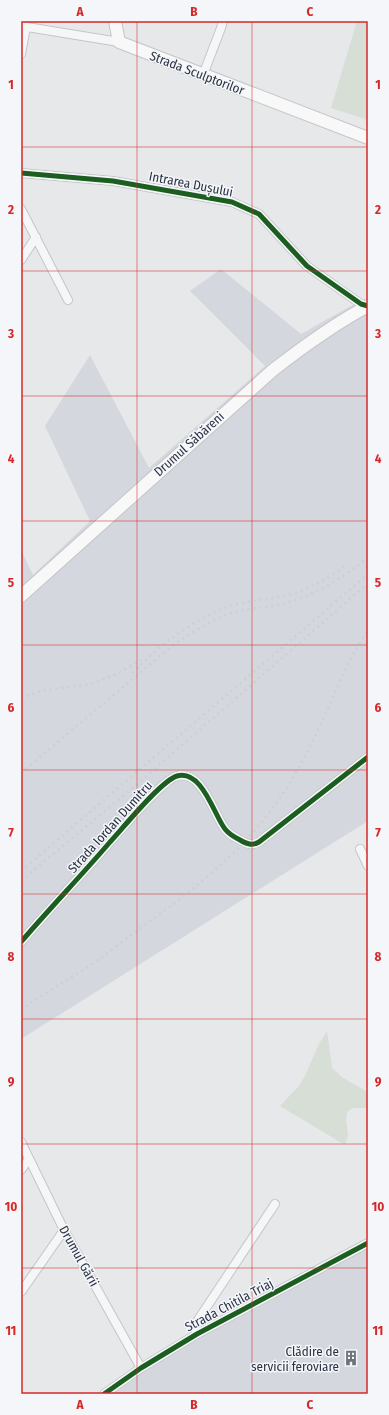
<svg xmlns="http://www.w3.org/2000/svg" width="389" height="1415" font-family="'Fira Sans Condensed',sans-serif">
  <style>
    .built { fill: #d4d7dd }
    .green { fill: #d6ded6 }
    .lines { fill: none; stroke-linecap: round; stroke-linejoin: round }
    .minor-casing { stroke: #c4c6c8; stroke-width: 10 }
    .secondary-casing { stroke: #c4c6c8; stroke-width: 14 }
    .minor { stroke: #f5f6f7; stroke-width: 8 }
    .secondary { stroke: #f8f8f8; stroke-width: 12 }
    .rail { stroke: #cecfd2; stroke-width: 2.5; stroke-dasharray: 2 4; stroke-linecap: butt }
    .cycleway-casing { stroke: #f4f6f9; stroke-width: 8 }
    .cycleway { stroke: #1b5e20; stroke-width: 5 }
    .grid { fill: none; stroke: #d62828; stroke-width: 1; stroke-opacity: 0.55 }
    .labels { text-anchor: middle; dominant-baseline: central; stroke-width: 3; stroke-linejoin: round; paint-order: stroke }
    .street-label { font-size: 13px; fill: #2b3445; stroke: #f4f6f9 }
    .poi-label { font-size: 13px; fill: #2b3445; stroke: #f4f6f9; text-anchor: end }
    .neatline { fill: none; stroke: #d62828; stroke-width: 1.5 }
    .grid-label { font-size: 13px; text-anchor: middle; font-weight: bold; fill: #d62828 }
  </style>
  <rect width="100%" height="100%" fill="#e6e8ea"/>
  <!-- built -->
  <g class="built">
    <path d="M221,269L301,334L349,307L368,298V821L21,1039V550L33,575L90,521L45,426L90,355L149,468L265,366L190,291Z"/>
    <path d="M368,1248V1394H108L149,1366L179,1349Z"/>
  </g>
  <!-- green -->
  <g class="green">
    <path d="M357,21H368V120L331,108Z"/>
    <path d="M327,1031L332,1068L343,1078L368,1092V1108H353L347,1112L346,1121L348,1135L345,1145L280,1106L298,1087L305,1076L319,1044Z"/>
  </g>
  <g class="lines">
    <defs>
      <g id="minor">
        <path d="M21,26L119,42"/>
        <path d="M21,54L26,27"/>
        <path d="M203,75L221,28L223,21"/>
        <path d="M21,173L113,181L232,202L259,214L307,266L361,304L368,306"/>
        <path d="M21,209L68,300"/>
        <path d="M21,260L36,237"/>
        <path d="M360,849L368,866"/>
        <path d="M21,942C50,908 81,876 110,842C123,828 161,781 177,776C202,769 214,815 225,829C229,834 234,837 240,840C247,844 252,846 259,842L368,757"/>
        <path d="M21,1142L64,1230L141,1368"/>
        <path d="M21,1170L29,1159"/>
        <path d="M21,1292L64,1230"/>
        <path d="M197,1334L194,1326L275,1204"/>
        <path d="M104,1394L141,1368L197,1334L368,1243"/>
      </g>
      <g id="secondary">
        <path d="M115,21L119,42L368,138"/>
        <path d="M21,596L273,370C304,346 334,324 368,306"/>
      </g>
    </defs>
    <!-- minor casing -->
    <use href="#minor" class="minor-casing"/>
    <!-- secondary casing -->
    <use href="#secondary" class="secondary-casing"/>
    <!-- minor -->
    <use href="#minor" class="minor"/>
    <!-- secondary -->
    <use href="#secondary" class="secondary"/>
    <!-- rail -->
    <g class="rail">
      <path d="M132,673C139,667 145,660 152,654C168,639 203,616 224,608C244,601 264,600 284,596C306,591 325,580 344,567"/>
      <path d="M21,698L41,691L90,684L115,675L141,660"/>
      <path d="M21,773L173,645C189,635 205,624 223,616C244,607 268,609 289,602C315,595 348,575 368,557"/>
      <path d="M21,871L368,574"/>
      <path d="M21,881L141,781L368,583"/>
      <path d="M21,1010C44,993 68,980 92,964C107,954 121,942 135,932C188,894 240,855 277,802C294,778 308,752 320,726C335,694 347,660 368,631"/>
    </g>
    <defs>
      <g id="cycleway">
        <path d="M21,173L113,181L232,202L259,214L307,266L361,304L368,306"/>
        <path d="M21,942C50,908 81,876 110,842C123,828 161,781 177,776C202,769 214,815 225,829C229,834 234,837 240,840C247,844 252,846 259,842L368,757"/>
        <path d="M104,1394L141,1368L197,1334L368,1243"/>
      </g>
    </defs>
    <!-- cycleway casing -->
    <use href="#cycleway" class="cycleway-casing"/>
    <!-- cycleway -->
    <use href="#cycleway" class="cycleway"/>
  </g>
  <!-- grid -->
  <path class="grid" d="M137,21V1394M252,21V1394M21,147H368M21,271H368M21,396H368M21,521H368M21,645H368M21,770H368M21,894H368M21,1019H368M21,1144H368M21,1268H368"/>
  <!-- icons -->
  <defs>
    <symbol id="building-bare" viewBox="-9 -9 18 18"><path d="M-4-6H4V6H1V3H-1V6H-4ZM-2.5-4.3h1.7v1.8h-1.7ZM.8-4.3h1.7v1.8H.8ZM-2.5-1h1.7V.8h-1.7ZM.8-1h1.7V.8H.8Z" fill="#6c737f" stroke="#f4f6f9" stroke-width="2.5" paint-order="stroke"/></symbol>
  </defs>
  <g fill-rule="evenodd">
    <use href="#building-bare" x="340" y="1347" width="22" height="22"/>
  </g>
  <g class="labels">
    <!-- street labels -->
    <g class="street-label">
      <text transform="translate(197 73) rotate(21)">Strada Sculptorilor</text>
      <text transform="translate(191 184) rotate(11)">Intrarea Dușului</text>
      <text transform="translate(189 444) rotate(-42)">Drumul Săbăreni</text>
      <text transform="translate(110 827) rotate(-48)">Strada Iordan Dumitru</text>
      <text transform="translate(79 1256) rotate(61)">Drumul Gării</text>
      <text transform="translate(229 1305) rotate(-28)">Strada Chitila Triaj</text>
    </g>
    <!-- poi labels -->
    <g class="poi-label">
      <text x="339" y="1351">Clădire de<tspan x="339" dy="15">servicii feroviare</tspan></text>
    </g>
  </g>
  <!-- border -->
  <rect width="389" height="1415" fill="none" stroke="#f4f6f9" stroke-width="44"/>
  <rect x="22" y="22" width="345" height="1371" class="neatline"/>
  <g class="grid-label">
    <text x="80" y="16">A</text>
    <text x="194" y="16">B</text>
    <text x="310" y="16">C</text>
    <text x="11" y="89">1</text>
    <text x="378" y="89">1</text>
    <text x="11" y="214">2</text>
    <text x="378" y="214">2</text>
    <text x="11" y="338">3</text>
    <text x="378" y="338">3</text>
    <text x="11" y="463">4</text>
    <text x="378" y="463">4</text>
    <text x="11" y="587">5</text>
    <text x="378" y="587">5</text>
    <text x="11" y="712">6</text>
    <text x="378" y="712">6</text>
    <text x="11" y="837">7</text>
    <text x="378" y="837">7</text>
    <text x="11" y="961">8</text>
    <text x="378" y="961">8</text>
    <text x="11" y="1086">9</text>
    <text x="378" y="1086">9</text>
    <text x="11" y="1211">10</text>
    <text x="378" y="1211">10</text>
    <text x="11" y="1335">11</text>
    <text x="378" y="1335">11</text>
    <text x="80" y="1409">A</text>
    <text x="194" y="1409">B</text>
    <text x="310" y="1409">C</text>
  </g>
</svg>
